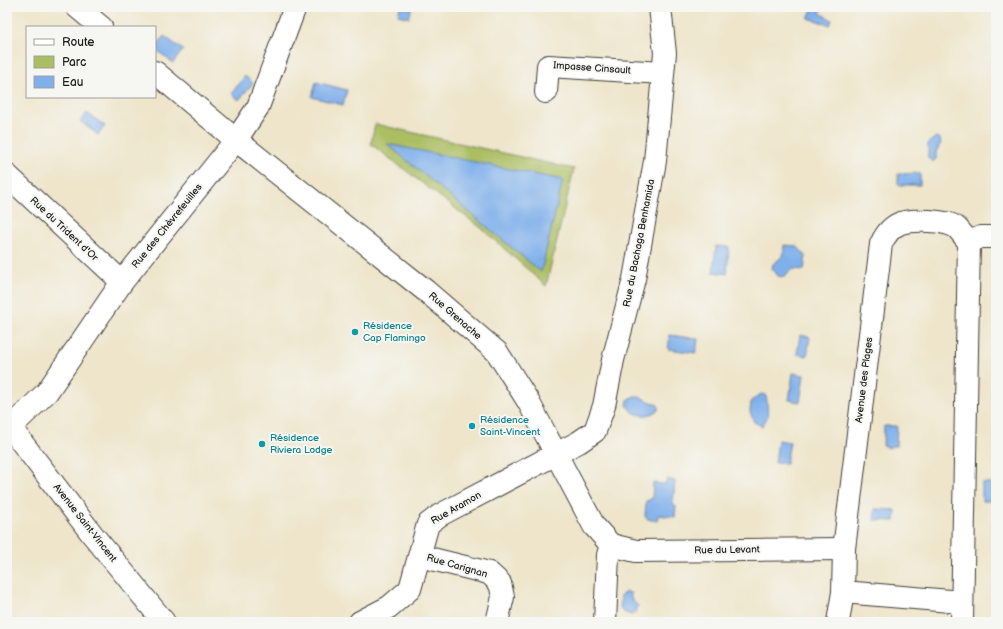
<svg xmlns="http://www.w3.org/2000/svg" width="1003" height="629" font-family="'Balsamiq Sans',sans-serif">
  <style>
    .green { fill: #abbe62; stroke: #646d3f }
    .water { fill: #80b0eb; stroke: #4e6684 }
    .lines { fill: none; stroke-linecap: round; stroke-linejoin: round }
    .minor-casing { stroke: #3c3a36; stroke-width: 24 }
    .minor { stroke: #fff; stroke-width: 22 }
    .culture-dot { fill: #0f9aa8; stroke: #f6f6f2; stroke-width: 1.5 }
    .labels { text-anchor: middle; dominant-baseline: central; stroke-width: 4; stroke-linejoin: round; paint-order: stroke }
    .street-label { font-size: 10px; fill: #1c1c1c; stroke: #f6f6f2 }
    .culture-label { font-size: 10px; fill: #0d838f; stroke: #f6f6f2; text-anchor: start }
  </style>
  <rect width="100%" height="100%" fill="#f6f6f2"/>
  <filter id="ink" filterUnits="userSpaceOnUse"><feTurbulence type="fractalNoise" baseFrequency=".025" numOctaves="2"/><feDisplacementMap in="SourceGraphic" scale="8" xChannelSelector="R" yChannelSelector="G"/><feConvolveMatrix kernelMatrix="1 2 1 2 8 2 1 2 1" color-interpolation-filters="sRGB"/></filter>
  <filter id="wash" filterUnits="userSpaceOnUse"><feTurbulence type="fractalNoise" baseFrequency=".012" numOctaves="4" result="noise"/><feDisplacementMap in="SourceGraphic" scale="16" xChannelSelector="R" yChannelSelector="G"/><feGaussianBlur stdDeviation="0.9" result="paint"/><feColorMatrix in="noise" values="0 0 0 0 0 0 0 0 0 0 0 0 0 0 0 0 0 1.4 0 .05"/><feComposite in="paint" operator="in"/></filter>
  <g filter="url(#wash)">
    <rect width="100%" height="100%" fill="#eee5ca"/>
    <!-- green -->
    <path class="green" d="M375,124L574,169L546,286L481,228L371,144Z"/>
    <!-- water -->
    <g class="water">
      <path d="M400,7H412L409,18L398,15Z"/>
      <path d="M813,7L822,9L820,13L832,20L830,25L808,18Z"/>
      <path d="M164,36L183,50L173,63L155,49Z"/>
      <path d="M245,76L253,83L239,100L231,94Z"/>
      <path d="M316,82L347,90L343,105L312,97Z"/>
      <path d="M87,113L105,126L98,135L80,121Z"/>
      <path d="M936,137L940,139L941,143L936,152V159L932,162L928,158V143Z"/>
      <path d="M387,144L563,180L541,272Z"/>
      <path d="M920,173V185H898V174Z"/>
      <path d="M784,245L797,246L806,256L804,270L793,269L783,277L778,276L772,268L773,264L783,256Z"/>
      <path d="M716,246L729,247L727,274L713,272Z"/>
      <path d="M670,335L698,339L696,353L668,349Z"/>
      <path d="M800,335L810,337L807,356L797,354Z"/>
      <path d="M793,373L804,375L800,402L789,400Z"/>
      <path d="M761,394L765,395C768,399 767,410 768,416L762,426L754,422L750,412L751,401Z"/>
      <path d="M634,396C644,397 647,402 656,403L659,407L658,410C648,418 633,417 627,405L628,400Z"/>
      <path d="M884,426H897L896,446H892L889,448L883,445Z"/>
      <path d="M778,440L790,442L786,464L775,463Z"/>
      <path d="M667,479L675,481L673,504L676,506L675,517L658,515L657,521L647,519L645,516L646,501L652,499L653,483L665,484Z"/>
      <path d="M982,483H993L992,501H982Z"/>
      <path d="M875,509L896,510L895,521L874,520Z"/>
      <path d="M626,592L631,593V599L638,606L636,612L632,615L623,612L620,609L621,595Z"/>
    </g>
  </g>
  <g filter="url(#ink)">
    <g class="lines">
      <defs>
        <g id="minor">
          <path d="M77,7L101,27"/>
          <path d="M155,72L236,140L426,291L497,352L528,401L594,526L611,545"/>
          <path d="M546,92L548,66L663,73"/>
          <path d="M7,175L122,282"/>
          <path d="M969,242L981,237H996"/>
          <path d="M7,423L92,534L164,622"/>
          <path d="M11,427L47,392L122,282L236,140L258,107L295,7"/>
          <path d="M611,545L636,551L844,549"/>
          <path d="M420,556L489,573L500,583L503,597L497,622"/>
          <path d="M843,592L962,602"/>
          <path d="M360,622L389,607L410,589L428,524L440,515L579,442L595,431L604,406L613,360L634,279L655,161L665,53L660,7"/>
          <path d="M605,622L608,555L611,545"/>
          <path d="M838,622L843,592L844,549L881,244C892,220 906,220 930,221C939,222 949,222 957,228C961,232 965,238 969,242L962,622"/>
        </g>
      </defs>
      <!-- minor casing -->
      <use href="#minor" class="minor-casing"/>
      <!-- minor -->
      <use href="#minor" class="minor"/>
    </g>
  </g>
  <!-- markers -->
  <g class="culture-dot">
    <circle cx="355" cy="332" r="4"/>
    <circle cx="472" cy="426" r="4"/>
    <circle cx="262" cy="444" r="4"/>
  </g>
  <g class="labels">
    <!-- street labels -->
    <g class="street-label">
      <text transform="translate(592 68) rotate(4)">Impasse Cinsault</text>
      <text transform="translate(167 226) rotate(-51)">Rue des Chèvrefeuilles</text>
      <text transform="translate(64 229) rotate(43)">Rue du Trident d'Or</text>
      <text transform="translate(639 243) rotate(-79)">Rue du Bachaga Benhamida</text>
      <text transform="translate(455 316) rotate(41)">Rue Grenache</text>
      <text transform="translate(864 380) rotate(-83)">Avenue des Plages</text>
      <text transform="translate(456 508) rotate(-30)">Rue Aramon</text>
      <text transform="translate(85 523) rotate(52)">Avenue Saint-Vincent</text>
      <text transform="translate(727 550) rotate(-1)">Rue du Levant</text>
      <text transform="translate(457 566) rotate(16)">Rue Carignan</text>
    </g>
    <!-- culture labels -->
    <g class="culture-label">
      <text x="363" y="326">Résidence<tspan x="363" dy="12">Cap Flamingo</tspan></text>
      <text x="480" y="420">Résidence<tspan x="480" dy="12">Saint-Vincent</tspan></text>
      <text x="270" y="438">Résidence<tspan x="270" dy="12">Riviera Lodge</tspan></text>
    </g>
  </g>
  <!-- margin -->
  <rect width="1003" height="629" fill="none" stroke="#f6f6f2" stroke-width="24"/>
  <!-- legend -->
  <rect x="26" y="26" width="130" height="72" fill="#f6f6f2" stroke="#9f9f9c"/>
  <rect x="34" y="39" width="20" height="6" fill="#ffffff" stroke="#9f9f9c"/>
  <text x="62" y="46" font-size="12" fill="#1c1c1c">Route</text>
  <rect x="34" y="56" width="20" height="12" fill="#abbe62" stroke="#9f9f9c"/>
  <text x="62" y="66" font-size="12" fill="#1c1c1c">Parc</text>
  <rect x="34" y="76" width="20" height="12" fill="#80b0eb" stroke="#9f9f9c"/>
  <text x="62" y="86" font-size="12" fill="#1c1c1c">Eau</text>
</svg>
